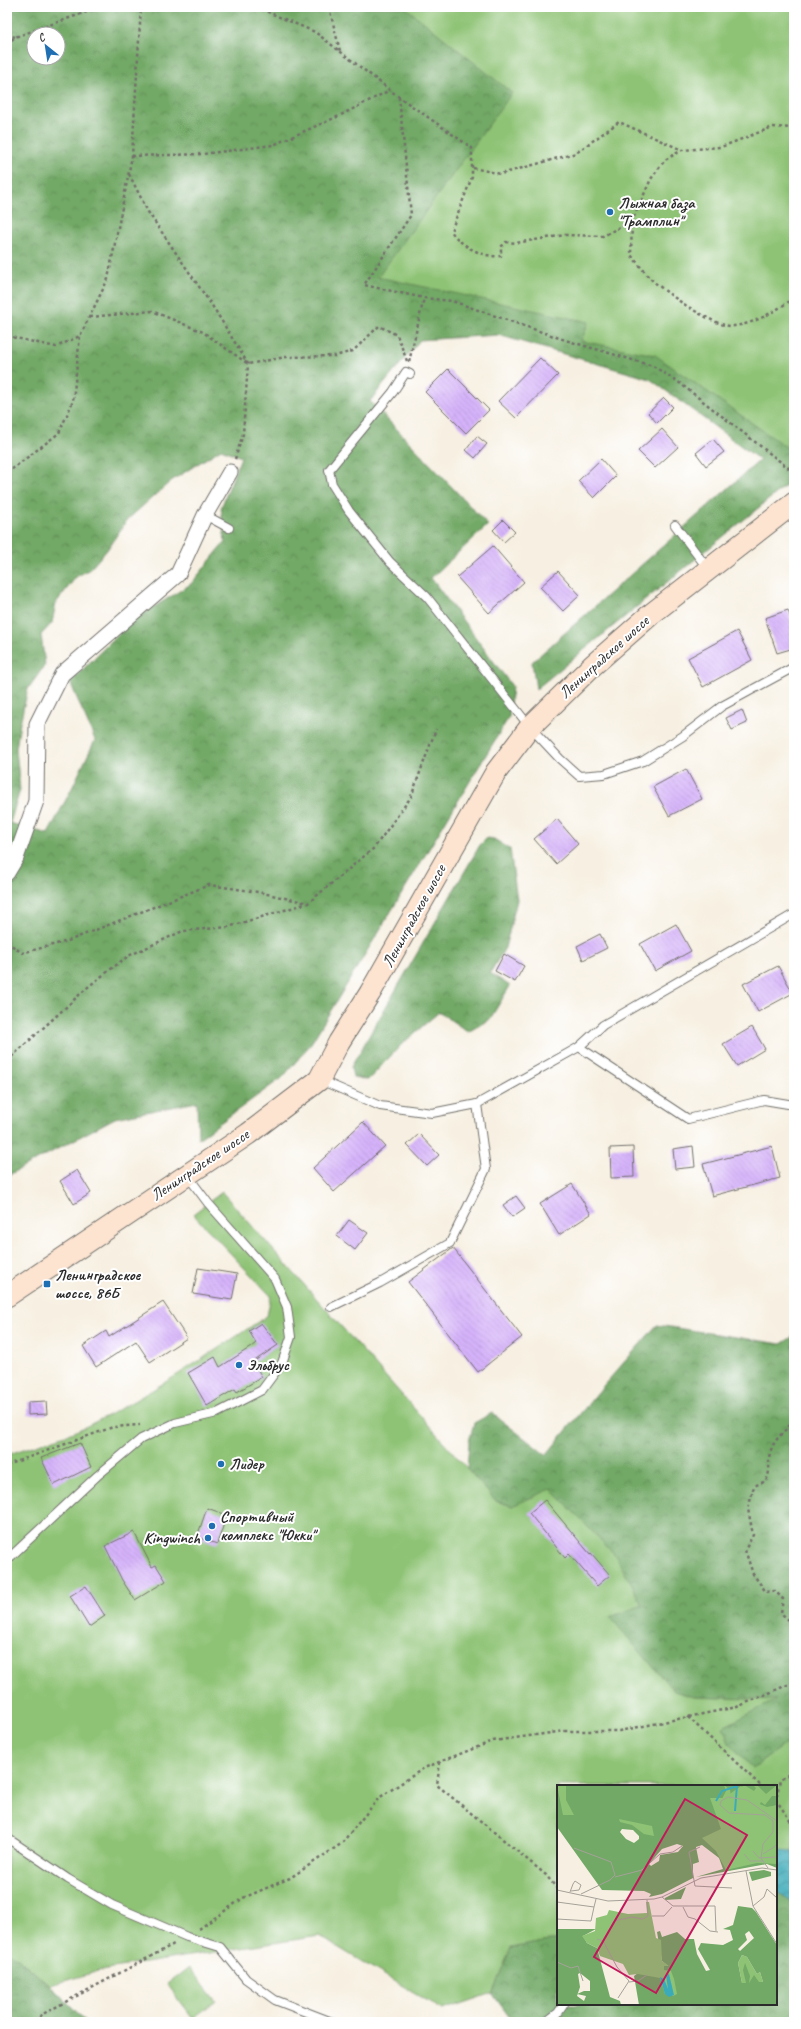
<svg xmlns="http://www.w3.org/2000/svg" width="801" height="2029" font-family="Caveat,sans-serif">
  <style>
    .forest { fill: url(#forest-crowns); stroke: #4e6a48; fill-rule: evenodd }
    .pitch { fill: #8ec375; stroke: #5c7750 }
    .water { fill: url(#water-waves); stroke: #346b72 }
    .building { fill: url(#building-back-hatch) }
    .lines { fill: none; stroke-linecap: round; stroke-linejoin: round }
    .lane-casing { stroke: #72706b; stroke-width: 10 }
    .street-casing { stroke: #72706b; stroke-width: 17 }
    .secondary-casing { stroke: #72706b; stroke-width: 23 }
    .path { stroke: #72706b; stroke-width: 2.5; stroke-dasharray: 3 3; stroke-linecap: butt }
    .lane { stroke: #fff; stroke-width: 8 }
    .street { stroke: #fff; stroke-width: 15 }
    .secondary { stroke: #fde4d1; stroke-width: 21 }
    .poi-dot { fill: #1f6fb2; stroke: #fff; stroke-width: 1.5 }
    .labels { text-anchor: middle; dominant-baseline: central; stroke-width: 4; stroke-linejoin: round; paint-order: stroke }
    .poi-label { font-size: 16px; font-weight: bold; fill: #2b2b2b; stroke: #fff; text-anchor: start }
    .street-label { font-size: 16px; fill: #2b2b2b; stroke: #fff }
    .inset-river { fill: none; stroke: #3cabb9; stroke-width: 2 }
    .inset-road { fill: none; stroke: #a5a199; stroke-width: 1 }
    .view { fill: #c2185b; fill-opacity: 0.15; stroke: #c2185b; stroke-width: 2 }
    .inset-edge { fill: none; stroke: #2b2b2b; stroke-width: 2 }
  </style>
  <defs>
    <pattern id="forest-crowns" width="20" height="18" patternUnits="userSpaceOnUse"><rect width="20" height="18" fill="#72a966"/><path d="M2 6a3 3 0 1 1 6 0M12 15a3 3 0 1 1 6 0" fill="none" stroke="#5e8a54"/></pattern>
    <pattern id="water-waves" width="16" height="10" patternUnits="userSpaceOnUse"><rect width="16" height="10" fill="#3cabb9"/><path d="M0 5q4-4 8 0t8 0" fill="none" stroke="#338b97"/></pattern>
    <pattern id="building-back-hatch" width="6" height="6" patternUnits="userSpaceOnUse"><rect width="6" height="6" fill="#d5b2fa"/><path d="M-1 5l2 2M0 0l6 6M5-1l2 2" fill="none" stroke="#b799d6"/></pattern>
  </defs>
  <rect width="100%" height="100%" fill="#fff"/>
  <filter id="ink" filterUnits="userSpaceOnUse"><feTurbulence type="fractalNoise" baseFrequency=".025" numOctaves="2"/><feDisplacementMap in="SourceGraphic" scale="8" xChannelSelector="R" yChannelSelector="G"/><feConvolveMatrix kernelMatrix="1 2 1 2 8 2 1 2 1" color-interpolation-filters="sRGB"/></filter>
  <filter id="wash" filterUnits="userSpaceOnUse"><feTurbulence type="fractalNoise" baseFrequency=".012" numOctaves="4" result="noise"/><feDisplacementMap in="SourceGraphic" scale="16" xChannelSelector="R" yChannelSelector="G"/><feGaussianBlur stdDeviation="0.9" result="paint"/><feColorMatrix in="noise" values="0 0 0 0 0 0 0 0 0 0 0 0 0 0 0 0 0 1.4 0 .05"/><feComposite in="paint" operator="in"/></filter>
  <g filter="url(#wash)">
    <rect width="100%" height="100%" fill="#f7f0e2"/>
    <!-- forest -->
    <g class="forest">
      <path d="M7,7H794V479L536,689L532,662L760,460L650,379L498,335L420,340L370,401L488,525L431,578L512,686L509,717L310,1045L283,1077L198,1139L197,1102L115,1118L7,1176ZM34,34H58V58H34ZM221,449L241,457L221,508L225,542L191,584L131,621L70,682L95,740L72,788L48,834L10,823L20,790L16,749L20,723L28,689L45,665L41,635L52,623L56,603L76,577L90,569L107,550L127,520L171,481Z"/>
      <path d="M487,838L494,839L510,849L517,900L505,948L490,973L510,986L490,1019L468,1032L439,1012L401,1045L368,1080L353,1077L351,1067L480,845Z"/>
      <path d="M657,1325L781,1344L794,1336V1741H790L753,1768L729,1743L723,1727L775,1700L694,1697L674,1691L512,1506L496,1501L467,1469L469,1441L474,1423L492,1413L546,1455L604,1385Z"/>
      <path d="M776,1889L794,1906V2022H513L492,1993L511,1948L558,1939V2004H776Z"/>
      <path d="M7,1950L50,1985L87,2022H7Z"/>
    </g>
    <!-- pitch -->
    <g class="pitch">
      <path d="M405,7H794V447L789,449L655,355L581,341L589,322L378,277L512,93Z"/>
      <path d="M222,1192L496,1501L512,1506L551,1489L615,1555L643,1605L610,1617L674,1691L694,1697L776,1700L723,1727L729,1743L753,1768L790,1741H794V1906L776,1889V1786H558V1939L511,1948L492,1993L443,2010L319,1936L106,1969L50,1985L7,1950V1455C33,1445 62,1438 87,1426C150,1395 208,1355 267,1316L271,1296L193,1214Z"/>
      <path d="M189,1967L216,2001L193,2018L167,1984Z"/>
    </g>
    <!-- water -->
    <path class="water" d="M776,1850L794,1851V1906L776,1889Z"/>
    <g id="blocks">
      <!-- building -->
      <g class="building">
        <path d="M540,358L558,375L516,418L498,401Z"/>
        <path d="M448,369L489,410L466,433L425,392Z"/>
        <path d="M664,398L673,407L657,423L648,413Z"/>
        <path d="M662,429L678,447L655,468L638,451Z"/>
        <path d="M477,436L487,444L475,458L466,450Z"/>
        <path d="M713,439L724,452L706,466L696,453Z"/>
        <path d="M601,459L616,476L594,498L578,481Z"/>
        <path d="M503,520L515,532L504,542L493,530Z"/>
        <path d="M493,546L524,582L489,613L457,577Z"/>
        <path d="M558,571L580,595L563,611L540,587Z"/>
        <path d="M788,610L794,628V648L777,653L765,618Z"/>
        <path d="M737,631L752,660L703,687L688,658Z"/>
        <path d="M742,710L747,723L732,730L726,718Z"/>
        <path d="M686,769L702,799L669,816L653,787Z"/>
        <path d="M557,819L578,844L556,864L534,839Z"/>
        <path d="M676,924L691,951L655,971L640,944Z"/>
        <path d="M600,934L607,948L583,960L577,946Z"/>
        <path d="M504,954L524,966L515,982L495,971Z"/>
        <path d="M778,966L793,993L758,1012L743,984Z"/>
        <path d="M752,1027L765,1049L737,1066L723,1044Z"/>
        <path d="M363,1122L385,1146L334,1192L313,1168Z"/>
        <path d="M419,1134L439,1155L427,1166L407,1145Z"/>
        <path d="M693,1146L695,1167L675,1169L673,1149Z"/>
        <path d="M772,1146L780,1178L712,1196L703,1164Z"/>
        <path d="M633,1147L634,1177L611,1178L610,1148Z"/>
        <path d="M77,1170L91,1193L74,1204L60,1181Z"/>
        <path d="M572,1184L591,1214L559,1235L540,1204Z"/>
        <path d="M516,1196L525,1208L512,1217L503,1205Z"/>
        <path d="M349,1220L368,1233L355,1250L337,1236Z"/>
        <path d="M453,1248L522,1337L478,1372L408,1282Z"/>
        <path d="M198,1268L237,1274L232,1300L193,1294Z"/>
        <path d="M163,1302L187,1338L150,1362L136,1341L96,1367L83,1346L106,1331L109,1337Z"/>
        <path d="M261,1323L278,1345L253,1362L262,1377L237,1392L235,1389L207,1406L188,1373L215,1357L220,1367L251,1347L256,1343L249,1331Z"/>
        <path d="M46,1401L47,1414L28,1415V1402Z"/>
        <path d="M80,1443L91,1467L54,1485L41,1458Z"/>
        <path d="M545,1500L590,1554L591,1553L610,1575L597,1586L569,1554L565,1558L529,1513Z"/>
        <path d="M207,1508L227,1515L217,1544L197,1537Z"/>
        <path d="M134,1532L152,1567L156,1565L166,1581L135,1600L122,1580L105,1546Z"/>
        <path d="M86,1586L105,1616L89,1627L70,1596Z"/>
      </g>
    </g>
  </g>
  <g filter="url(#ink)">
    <use href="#blocks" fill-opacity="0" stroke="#72706b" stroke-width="1"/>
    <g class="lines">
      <defs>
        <g id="lane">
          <path d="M410,374L406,372L393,392L329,470L332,484L349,511L390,562L427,597L530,727L560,759L579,776L604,774L643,761L683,736L722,706L794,667"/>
          <path d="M205,515L229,528"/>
          <path d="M675,525L708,569"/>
          <path d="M579,1047L688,1119L764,1100L794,1105"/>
          <path d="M320,1080L380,1106L432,1113L477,1104L579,1047L603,1025L794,914"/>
          <path d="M331,1307L380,1283L450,1243L486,1169L477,1104"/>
          <path d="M7,1560L97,1476L141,1439L175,1423L217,1413L262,1390L282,1363L291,1337L287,1307L275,1279L208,1203L187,1175"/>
          <path d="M7,1838L68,1879L112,1905L187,1937L220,1947L246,1979L275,2000L332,2022"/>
          <path d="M546,2022L558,2013L564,2004"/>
        </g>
        <path id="street" d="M7,873L16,858L36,801L37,724L62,674L178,574L205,515L230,472"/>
        <path id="secondary" d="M7,1296L248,1134L319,1080L339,1042L370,993L496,772L530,727L592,666L650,615L794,503"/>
      </defs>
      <!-- lane casing -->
      <use href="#lane" class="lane-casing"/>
      <!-- street casing -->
      <use href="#street" class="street-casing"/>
      <!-- secondary casing -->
      <use href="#secondary" class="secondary-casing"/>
      <!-- path -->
      <g class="path">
        <path d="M256,7L315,32L399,97L472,148V177L451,231C461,246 483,258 501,256V247L506,242L516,243L565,235L603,236L632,221"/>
        <path d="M329,7L340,51"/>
        <path d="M7,34L15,37"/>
        <path d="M7,44L15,37L101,7"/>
        <path d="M399,97L411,215L364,285L424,298L452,301L565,340L653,366L677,381L791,470L794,467"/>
        <path d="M794,128L773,127L721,147L682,150L665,160L651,179L632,221L631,255C637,262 642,269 648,276C661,290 716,329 734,326C755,324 777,310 794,298"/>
        <path d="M132,156L203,154L273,145L339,116L390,90"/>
        <path d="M473,168L501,174L576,153L619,122L682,150"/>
        <path d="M129,174L148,212L215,310L248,364L243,434L235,459"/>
        <path d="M90,317L152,311L203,332L248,364L286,357L335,356L353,351L379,326L397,335L407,361"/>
        <path d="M7,336L56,347L80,336L108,279L132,156L141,7"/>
        <path d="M409,362L424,298"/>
        <path d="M7,473L59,433L73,401L80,336"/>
        <path d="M7,942L22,953L68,941L209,885L258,892L308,903"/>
        <path d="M7,1061L89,986L128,956L183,931L228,927L308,903L374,848L411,797L436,729"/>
        <path d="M794,1420C785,1432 774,1438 770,1453C767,1463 772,1468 766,1481L754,1486L748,1509L753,1535L745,1550L753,1574L766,1592L775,1591L783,1599L781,1613L791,1622L794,1621"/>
        <path d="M7,1465L113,1427L140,1425"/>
        <path d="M688,1717L761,1786"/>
        <path d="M440,1762L437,1785L546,1875L558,1890"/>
        <path d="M794,1771L780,1780L776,1800L794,1826"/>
        <path d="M199,1929L243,1898L290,1878L341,1844L379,1798L424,1768L493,1741L565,1731H619L737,1707L794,1682"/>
        <path d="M567,2018L574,2022"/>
        <path d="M36,2022L41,2015L174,1944"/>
      </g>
      <!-- lane -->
      <use href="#lane" class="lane"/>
      <!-- street -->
      <use href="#street" class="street"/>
      <!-- secondary -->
      <use href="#secondary" class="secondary"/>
    </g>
  </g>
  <!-- markers -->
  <g class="poi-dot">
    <circle cx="610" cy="212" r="4"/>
    <rect x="43" y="1280" width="8" height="8" rx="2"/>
    <circle cx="239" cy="1365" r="4"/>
    <circle cx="221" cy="1464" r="4"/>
    <circle cx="212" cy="1526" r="4"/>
    <circle cx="208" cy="1538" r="4"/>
  </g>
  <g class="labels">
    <!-- poi labels -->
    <g class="poi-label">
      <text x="618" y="203">Лыжная база<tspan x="618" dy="18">"Трамплин"</tspan></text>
      <text x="55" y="1275">Ленинградское<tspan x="55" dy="18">шоссе, 86Б</tspan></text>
      <text x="247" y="1365">Эльбрус</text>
      <text x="229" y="1464">Лидер</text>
      <text x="220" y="1517">Спортивный<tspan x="220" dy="18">комплекс "Юкки"</tspan></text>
      <text x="200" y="1538" text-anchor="end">Kingwinch</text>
    </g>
    <!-- street labels -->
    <g class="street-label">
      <text transform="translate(604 657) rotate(-42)">Ленинградское шоссе</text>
      <text transform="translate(414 916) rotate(-61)">Ленинградское шоссе</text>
      <text transform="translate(200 1165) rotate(-34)">Ленинградское шоссе</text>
    </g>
  </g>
  <!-- overview -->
  <g transform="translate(557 1785)">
    <rect width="220" height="220" fill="#f7f0e2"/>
    <path d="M185,170L190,172L200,189L203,187L206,197L192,198V187L189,198H185L181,178Z" fill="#8ec375"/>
    <path d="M0,0H220V83L210,79L139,92L166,84L162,73L145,60L139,62L142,77L136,79V93L105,109L92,112L94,109L87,106L45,105L0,42ZM65,44L76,45L82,51V54L77,58L69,54L63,47ZM120,59L126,61L121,67L103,70L102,76L94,81L92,79L105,64ZM207,85L214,87V91L195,96L192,87ZM129,102L124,114L108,115V113ZM181,121L195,123L199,127L220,160V220H82L77,191L81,188L103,192L107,181H111L105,176L100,147L103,146L105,152L120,147L128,154H137L140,169L149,186L153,185L141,164L144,158L166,160L176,155L173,145L166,144L176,140ZM192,146L197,153L183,166L181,164L190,155L188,149ZM185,170L190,172L200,189L203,187L206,197H202L197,190L192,198L193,191L188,178L186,185L189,198H185L181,178ZM0,144H39L26,151L30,158L40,163L53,212L63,216L64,220H0ZM23,188L33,196V206H27L20,209L29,211L27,216L20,211L23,202L21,189Z" fill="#72a966" fill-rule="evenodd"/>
    <path d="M0,0H9V15L17,30H6ZM167,0L173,5L174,11L187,0L197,6L199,3L196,0H200L209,9L220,0V11H215L208,20L204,17L202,21L165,14L169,6ZM62,34L95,41L97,51L87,49L75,40L63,37Z" fill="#8ec375"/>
    <path d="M184,1L200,18L210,22L220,20V79L200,78L169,85L159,66L145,53L164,44L153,13H167ZM89,117H92L99,153L104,155L105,176L112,181H107V185L114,186L117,194L120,209L116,211L108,209L103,193L81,189L72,190L66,179L43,171L40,163L30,158L25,151L38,146L39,133L50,130L52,125L71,129L90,128Z" fill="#8ec375"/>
    <path d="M112,189L117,210L112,212L108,209L103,192L107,194L111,204L109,190Z" fill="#3cabb9"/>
    <path class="inset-river" d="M159,16L165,6L180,1M178,26L180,0"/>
    <path class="inset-road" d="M143,62L132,67L138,101L175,103M17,63L54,77L58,90L53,95L24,109M196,66L202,73L220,72M187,69L193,76H206L211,83M206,69L220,60M206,76L204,73L206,59L216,47V36L208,30L172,28L163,20L164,16L171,12L190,15L220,36M189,86L196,121L220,159M58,92L85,85L103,69L116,67L125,61M0,105L51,116L97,114L105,112L144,93L205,83L220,85M13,107L16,99L18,96L24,100L22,105L14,106M105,112L116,121H158L159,146M0,117L37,122L39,114M196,121L207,112L210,104L220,113M126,122L131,132L138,134L153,146L161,147M95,131H107L115,122M0,134L34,136L37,122M40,154L46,156L60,182L72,196L61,213M46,156L57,136L75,132L86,134L91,131L90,115M0,177L14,183L21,181L26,196M72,197L81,196L90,190"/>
    <path class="view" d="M128,14L190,50L99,208L37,172Z"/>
    <rect width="220" height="220" class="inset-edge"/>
  </g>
  <!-- margin -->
  <rect width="801" height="2029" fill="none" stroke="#fff" stroke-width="24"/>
  <!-- north arrow -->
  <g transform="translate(46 46) rotate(330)"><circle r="19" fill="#ffffff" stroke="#aaaaaa"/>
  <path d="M0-3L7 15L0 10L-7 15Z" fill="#1f6fb2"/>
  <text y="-6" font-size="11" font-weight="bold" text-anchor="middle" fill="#2b2b2b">С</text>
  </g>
</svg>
